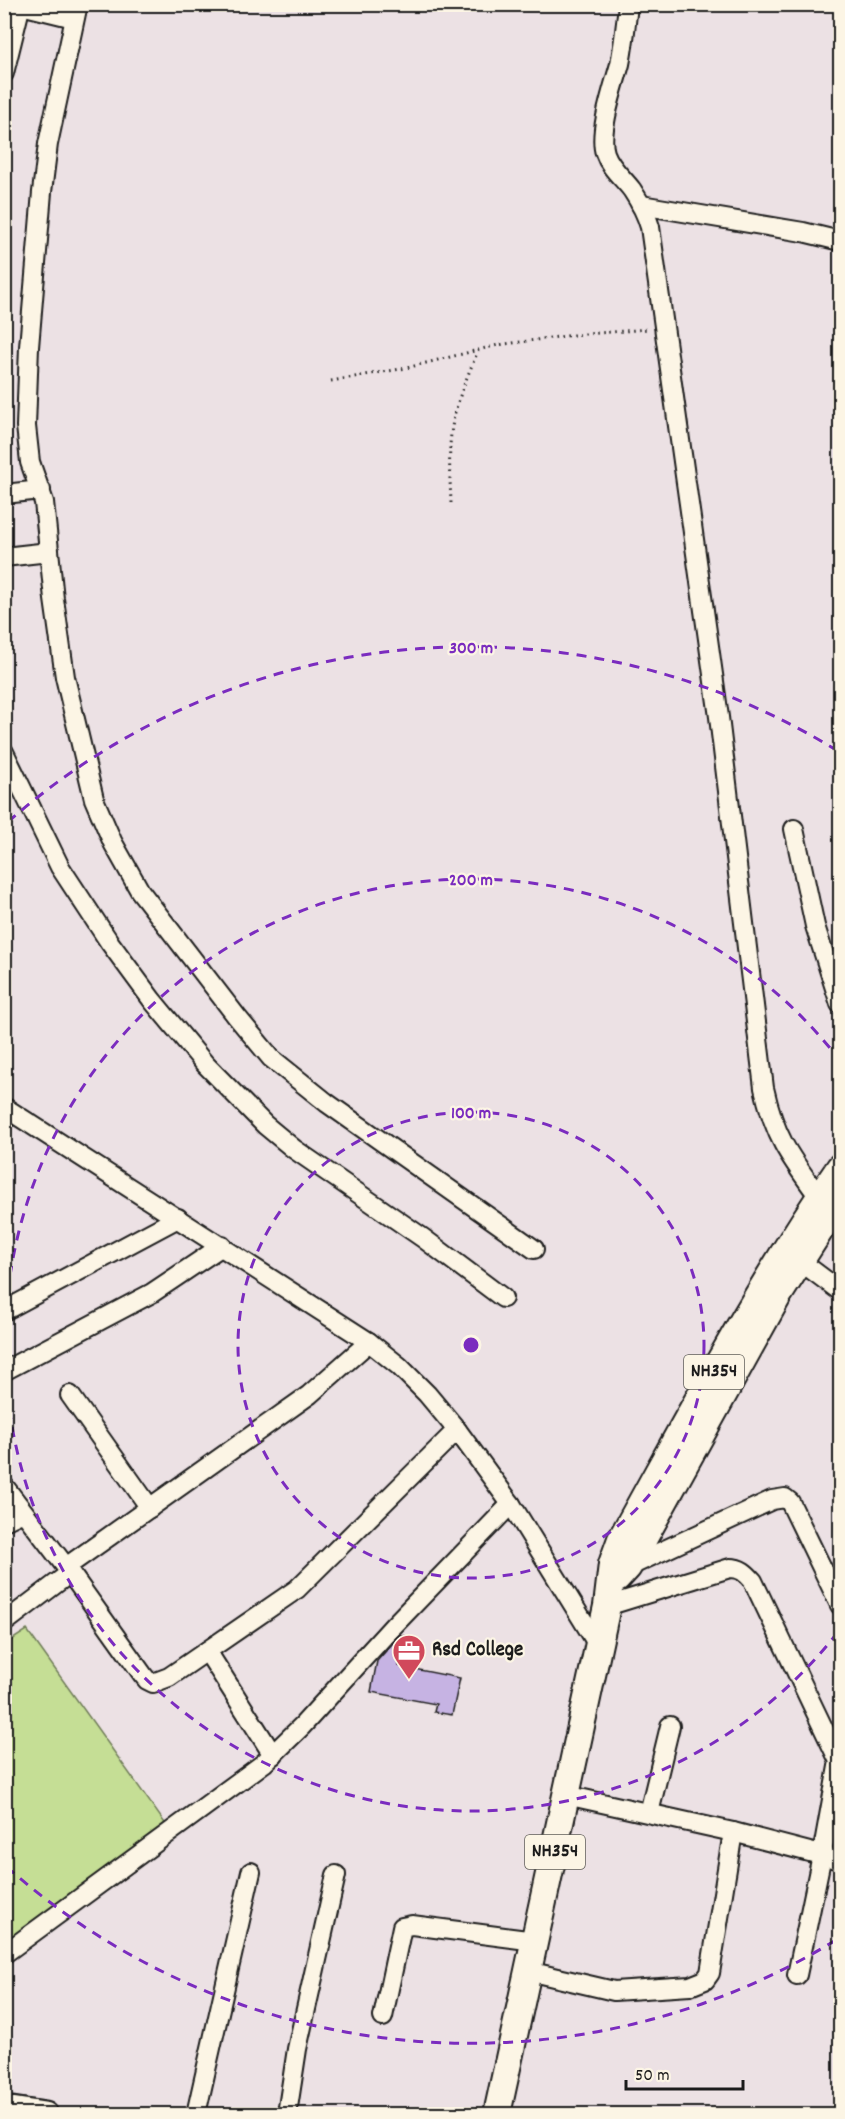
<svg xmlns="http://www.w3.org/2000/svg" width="845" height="2119" font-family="Dekko,sans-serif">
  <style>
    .green { fill: #c5de95; stroke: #707d58; stroke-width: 1.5 }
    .building { fill: #c6b3e3; stroke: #1c1c1c; stroke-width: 1.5 }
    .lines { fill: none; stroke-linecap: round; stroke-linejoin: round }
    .minor-casing { stroke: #1c1c1c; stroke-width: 22 }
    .major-casing { stroke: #1c1c1c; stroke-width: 27 }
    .highway-casing { stroke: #1c1c1c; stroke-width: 30 }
    .path { stroke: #1c1c1c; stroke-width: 3; stroke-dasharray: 1.5 4.5; stroke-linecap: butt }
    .minor { stroke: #fcf5e5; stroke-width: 18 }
    .major { stroke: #fcf5e5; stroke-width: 22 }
    .highway { stroke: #fcf5e5; stroke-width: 26 }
    .ring { fill: none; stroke: #7b2cbf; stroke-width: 3; stroke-dasharray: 10 8 }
    .labels { text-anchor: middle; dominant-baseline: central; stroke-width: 4.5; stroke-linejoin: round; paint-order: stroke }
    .shield { fill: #fcf5e5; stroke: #5f5d58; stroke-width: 1.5 }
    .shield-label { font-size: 20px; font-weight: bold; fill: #1c1c1c }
    .poi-label { font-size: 21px; font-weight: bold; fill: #1c1c1c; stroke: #fcf5e5; text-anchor: start }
    .centre { fill: #7b2cbf; stroke: #fcf5e5; stroke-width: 3 }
    .ring-label { font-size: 18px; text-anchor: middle; font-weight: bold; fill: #7b2cbf; stroke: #fcf5e5; stroke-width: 4.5; stroke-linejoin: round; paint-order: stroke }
  </style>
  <rect width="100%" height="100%" fill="#ece1e4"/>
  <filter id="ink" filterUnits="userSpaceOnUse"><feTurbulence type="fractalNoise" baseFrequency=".0167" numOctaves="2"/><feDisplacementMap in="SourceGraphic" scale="12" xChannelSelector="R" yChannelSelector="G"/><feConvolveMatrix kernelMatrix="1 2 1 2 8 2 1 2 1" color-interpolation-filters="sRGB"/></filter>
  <g filter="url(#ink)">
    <!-- green -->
    <path class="green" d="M27,1630L167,1826L5,1943L4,1645Z"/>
    <!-- building -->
    <path class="building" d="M400,1635L405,1636L399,1666L460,1678L452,1715L434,1712L436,1704L371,1692L377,1661Z"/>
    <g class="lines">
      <defs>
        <g id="minor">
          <path d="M78,4L48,144L42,192L29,347L26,426L30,462L44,502L54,599L65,677L94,799L113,843L140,891L237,1017L271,1058L327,1103L534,1249"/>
          <path d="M628,4C626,24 624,44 620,64C614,86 598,132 605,153C610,168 623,178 632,190C640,202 646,213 650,227L719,717L764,1088C775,1138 790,1157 819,1197"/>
          <path d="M21,5L74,18"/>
          <path d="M4,73L21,4"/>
          <path d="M641,205L803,232L840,241"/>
          <path d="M4,494L41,490"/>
          <path d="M4,557L49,552"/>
          <path d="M4,752L60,867L110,943L152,1000L205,1064L265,1125L294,1149L423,1238L503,1298"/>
          <path d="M794,829L815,926L840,1004"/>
          <path d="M4,1107L369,1342L399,1366L427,1394L457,1430L511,1504L598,1645"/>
          <path d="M800,1261L840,1291"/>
          <path d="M4,1311L178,1218"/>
          <path d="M4,1371L152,1293L222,1246"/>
          <path d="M70,1395L150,1508"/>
          <path d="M4,1486L66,1567L143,1675L147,1680L153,1683L169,1677L297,1589L457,1430"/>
          <path d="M4,1521L23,1512"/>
          <path d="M66,1567L309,1395L369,1342"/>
          <path d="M628,1567L772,1500L785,1498L790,1502L840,1605"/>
          <path d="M607,1606L730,1568C741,1568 746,1573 753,1581L839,1761L822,1855L797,1975"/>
          <path d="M4,1623L70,1573"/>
          <path d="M207,1651L273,1755"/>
          <path d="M566,1795L733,1832L840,1860"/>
          <path d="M649,1813L670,1726"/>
          <path d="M4,1954L264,1763L302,1726L394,1625L511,1504"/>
          <path d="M528,1971L614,1991L690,1986L705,1980L710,1973L733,1832"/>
          <path d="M383,2017L402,1927L412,1925L535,1941"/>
          <path d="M196,2114L251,1872"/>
          <path d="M287,2114L297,2049L336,1875"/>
        </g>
        <path id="major" d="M4,2110L13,2109L46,2114"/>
        <g id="highway">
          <path d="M617,1579L628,1567L778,1296L840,1199"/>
          <path d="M497,2114L607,1606L612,1564L621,1539C691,1413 758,1285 840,1167"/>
        </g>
      </defs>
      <!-- minor casing -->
      <use href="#minor" class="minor-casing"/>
      <!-- major casing -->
      <use href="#major" class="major-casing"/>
      <!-- highway casing -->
      <use href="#highway" class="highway-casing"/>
      <!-- path -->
      <g class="path">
        <path d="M331,381L406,368L498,345L573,335L649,329"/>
        <path d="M451,503C450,477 448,452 452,427C456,401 468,375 478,351"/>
      </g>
      <!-- minor -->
      <use href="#minor" class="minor"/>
      <!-- major -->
      <use href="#major" class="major"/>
      <!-- highway -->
      <use href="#highway" class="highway"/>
    </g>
  </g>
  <!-- distance rings -->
  <g class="ring">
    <circle cx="471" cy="1345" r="233"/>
    <path d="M838 1632A466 466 0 1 1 838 1058"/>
    <path d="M836 1940A698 698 0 0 1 8 1868M8 822A698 698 0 0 1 836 750"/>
  </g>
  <!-- icons -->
  <defs>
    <symbol id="office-pin" viewBox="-11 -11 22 30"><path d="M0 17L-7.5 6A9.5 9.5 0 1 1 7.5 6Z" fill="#d1495b" stroke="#fcf5e5"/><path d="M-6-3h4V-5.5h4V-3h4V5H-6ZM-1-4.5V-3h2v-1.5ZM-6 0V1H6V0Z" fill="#fff"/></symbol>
  </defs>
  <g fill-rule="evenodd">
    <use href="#office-pin" x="390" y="1632" width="38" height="52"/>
  </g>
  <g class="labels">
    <!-- shield labels -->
    <g class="shield">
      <rect x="684" y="1355" width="60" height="34" rx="4.5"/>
      <rect x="525" y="1835" width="60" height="34" rx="4.5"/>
    </g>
    <g class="shield-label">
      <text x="714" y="1372">NH354</text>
      <text x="555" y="1852">NH354</text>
    </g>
    <!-- poi labels -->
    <g class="poi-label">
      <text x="432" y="1651">Rsd College</text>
    </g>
  </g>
  <circle cx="471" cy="1345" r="9" class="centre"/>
  <g class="ring-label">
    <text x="471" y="653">300 m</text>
    <text x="471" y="885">200 m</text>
    <text x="471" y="1118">100 m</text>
  </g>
  <!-- margin -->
  <rect width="845" height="2119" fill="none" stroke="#fcf5e5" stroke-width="24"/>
  <rect x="12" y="12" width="821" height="2095" fill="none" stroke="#1c1c1c" stroke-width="2" filter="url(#ink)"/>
  <!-- scale -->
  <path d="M626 2080v9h117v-9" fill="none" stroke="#1c1c1c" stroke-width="3"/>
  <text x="635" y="2080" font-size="18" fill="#1c1c1c" stroke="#fcf5e5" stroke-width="4.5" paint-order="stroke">50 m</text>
</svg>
